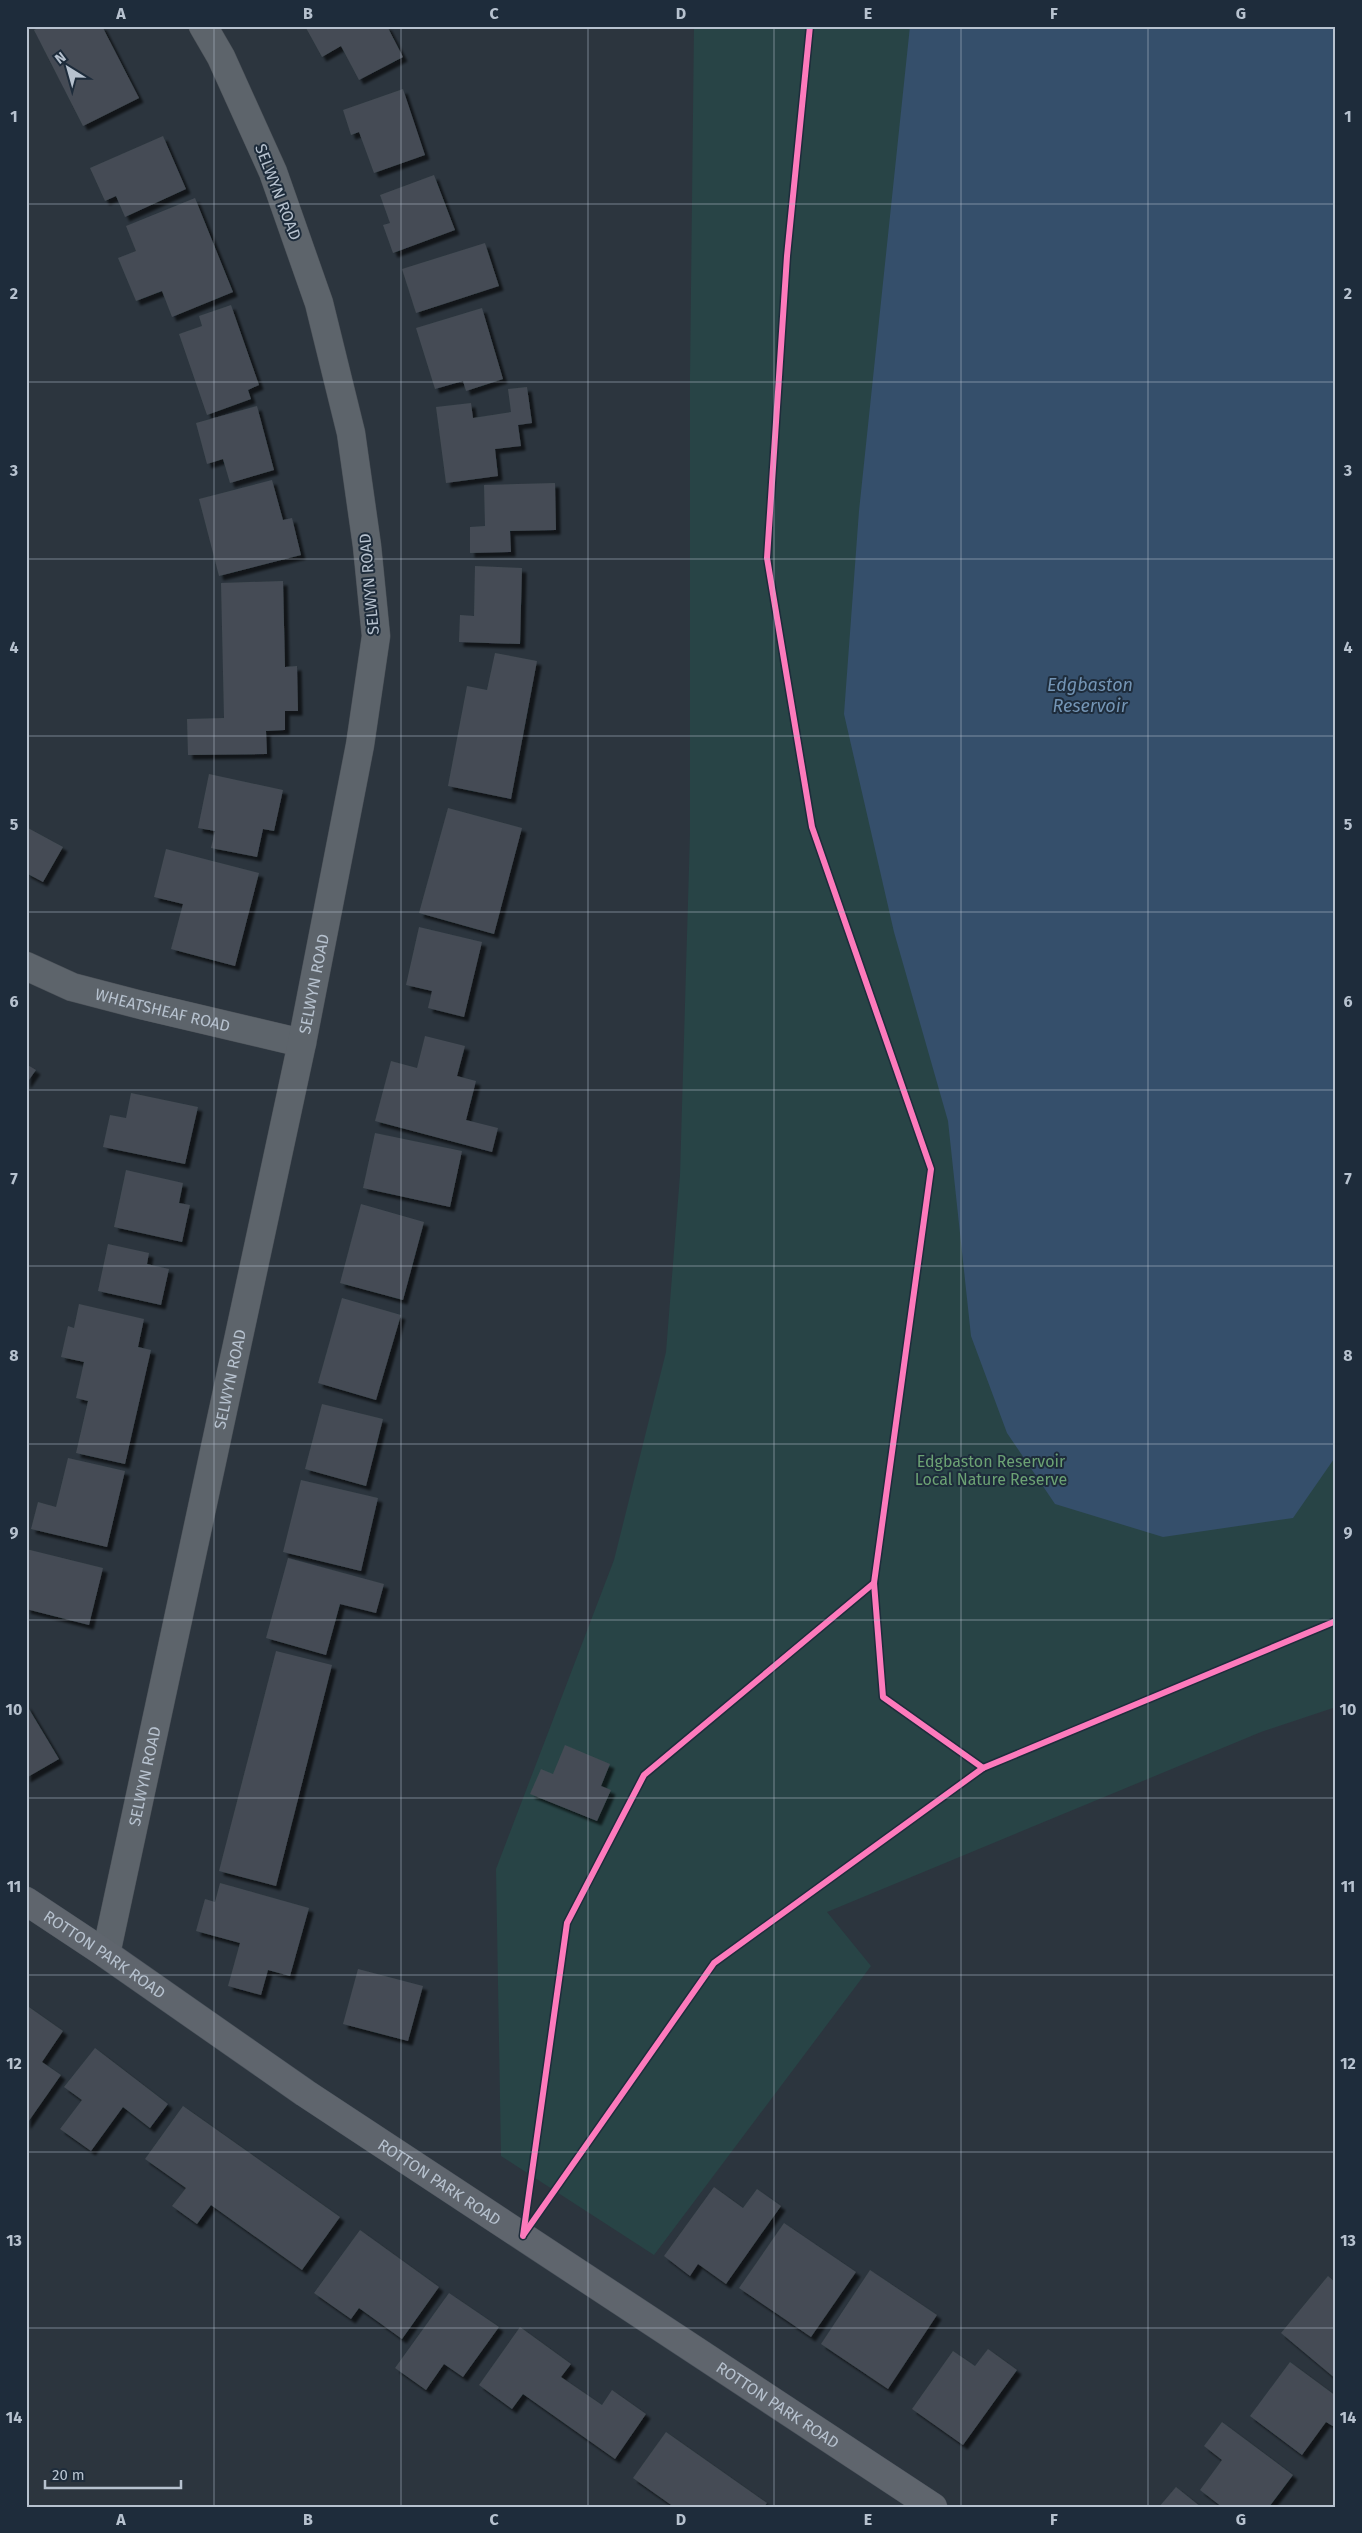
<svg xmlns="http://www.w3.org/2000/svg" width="1362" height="2533" font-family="'Fira Sans',sans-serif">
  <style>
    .green { fill: #284446 }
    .water { fill: #354f6b }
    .building { fill: #444c54; filter: url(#shadow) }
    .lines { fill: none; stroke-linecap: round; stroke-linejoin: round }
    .minor-casing { stroke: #4b5158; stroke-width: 29 }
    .major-casing { stroke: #4a525b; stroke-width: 29 }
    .minor { stroke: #5d646b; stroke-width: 28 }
    .major { stroke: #5f656d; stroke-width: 28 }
    .cycleway-casing { stroke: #1e2c3b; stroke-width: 9 }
    .cycleway { stroke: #fd7abc; stroke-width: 6 }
    .grid { fill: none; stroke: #b7c2cf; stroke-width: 1; stroke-opacity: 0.55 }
    .labels { text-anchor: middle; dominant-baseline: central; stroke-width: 4; stroke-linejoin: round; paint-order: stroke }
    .street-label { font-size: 16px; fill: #b7c2cf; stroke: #1e2c3b }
    .park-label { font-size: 16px; fill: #6ca274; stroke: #1e2c3b }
    .water-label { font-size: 18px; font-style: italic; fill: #7495b5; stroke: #1e2c3b }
    .neatline { fill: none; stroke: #b7c2cf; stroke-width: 2 }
    .grid-label { font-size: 16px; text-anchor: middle; font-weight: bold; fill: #b7c2cf }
  </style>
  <defs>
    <filter id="shadow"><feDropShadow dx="4.5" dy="4.5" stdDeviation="1" flood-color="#0009"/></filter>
  </defs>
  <rect width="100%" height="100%" fill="#2c353e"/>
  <!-- green -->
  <path class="green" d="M694,26H1336V1707L1261,1732L827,1912L871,1966L654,2255L501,2156L496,1869L614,1560L666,1352L680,1175L690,833V375Z"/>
  <!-- water -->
  <path class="water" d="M910,26H1336V1456L1293,1518L1163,1537L1055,1504L1007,1433L971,1336L948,1121L894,932L844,714L859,511Z"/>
  <!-- building -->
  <g class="building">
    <path d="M42,26H102L139,98L83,126L34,30Z"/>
    <path d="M305,26H387L403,57L359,80L341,46L322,57Z"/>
    <path d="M403,89L425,155L374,173L359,132L351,135L343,110Z"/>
    <path d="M163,136L186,189L125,217L116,196L105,201L90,168Z"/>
    <path d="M434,175L455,230L393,253L383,225L390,223L380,195Z"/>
    <path d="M195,198L233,292L172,317L162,291L136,301L118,258L136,251L126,226Z"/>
    <path d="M485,243L499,286L416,313L402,269Z"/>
    <path d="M231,305L259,385L248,390L251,399L207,415L179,334L202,326L199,316Z"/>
    <path d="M482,308L503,379L466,391L463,381L435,389L416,328Z"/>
    <path d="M527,387L532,423L518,425L521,446L495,449L498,476L446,483L436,407L471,403L473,418L511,412L508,389Z"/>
    <path d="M257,406L274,470L230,483L223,459L207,464L196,423Z"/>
    <path d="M272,480L283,520L292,518L301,555L219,576L199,499Z"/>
    <path d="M555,483L556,530L510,531L511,552L470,553V527L485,526L484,485Z"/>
    <path d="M475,566L522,568L520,644L459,642L460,615L474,616Z"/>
    <path d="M283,581L285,667L297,666L298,711H285V730L266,731L267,754L188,755L187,719L224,718L221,583Z"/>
    <path d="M495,653L537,661L511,799L448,786L467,686L487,690Z"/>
    <path d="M209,774L283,790L274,831L263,829L257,857L211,848L215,831L198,828Z"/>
    <path d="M448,808L522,828L494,934L419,913Z"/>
    <path d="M28,828L63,847L43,882L26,873Z"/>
    <path d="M166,849L259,873L235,966L171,949L183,904L154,897Z"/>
    <path d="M419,927L482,942L464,1017L428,1008L432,991L406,985Z"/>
    <path d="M425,1036L465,1046L457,1076L476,1081L466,1120L498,1128L492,1152L375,1121L391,1061L417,1068Z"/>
    <path d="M26,1064L36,1070L26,1084Z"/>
    <path d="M131,1093L198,1107L185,1164L103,1147L110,1115L126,1118Z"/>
    <path d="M375,1133L462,1151L450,1207L363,1188Z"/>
    <path d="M126,1170L183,1183L179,1203L190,1205L182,1242L114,1227Z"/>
    <path d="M361,1204L424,1222L403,1300L340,1283Z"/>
    <path d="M108,1244L149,1253L147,1264L169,1269L161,1305L98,1291Z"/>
    <path d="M342,1298L401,1315L376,1400L318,1383Z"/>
    <path d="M79,1304L144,1319L138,1347L151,1350L125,1464L76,1453L88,1401L76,1398L84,1362L61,1357L68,1326L74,1328Z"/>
    <path d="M322,1404L383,1419L366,1486L305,1469Z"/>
    <path d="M68,1458L125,1471L107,1547L31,1529L38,1502L56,1507Z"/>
    <path d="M301,1480L378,1498L361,1571L283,1552Z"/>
    <path d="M26,1549L103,1568L89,1625L26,1609Z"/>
    <path d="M288,1558L384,1584L376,1613L340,1604L326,1655L266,1638Z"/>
    <path d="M276,1651L332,1665L276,1886L219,1871Z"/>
    <path d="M26,1704L59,1759L26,1778Z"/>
    <path d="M565,1745L610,1764L601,1786L611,1790L597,1821L530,1794L541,1769L553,1774Z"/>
    <path d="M220,1883L309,1908L290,1976L268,1970L261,1995L228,1986L240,1943L196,1931L205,1899L215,1902Z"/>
    <path d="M358,1969L423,1986L408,2041L343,2024Z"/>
    <path d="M26,2005L63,2031L42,2062L61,2075L26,2125Z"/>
    <path d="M95,2048L168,2104L150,2128L123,2107L91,2151L60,2129L82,2100L64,2087Z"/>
    <path d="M183,2106L340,2217L302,2270L211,2205L197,2224L172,2206L186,2188L145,2159Z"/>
    <path d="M714,2187L743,2208L757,2189L781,2206L726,2284L698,2264L690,2276L664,2256Z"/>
    <path d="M784,2223L856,2272L811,2337L739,2288Z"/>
    <path d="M360,2230L439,2287L402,2339L359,2308L351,2319L314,2293Z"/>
    <path d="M870,2270L937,2315L888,2389L821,2344Z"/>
    <path d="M1328,2276L1336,2283V2379L1281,2333Z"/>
    <path d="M449,2293L499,2327L463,2377L444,2364L426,2390L395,2368Z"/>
    <path d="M520,2327L571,2364L561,2377L602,2405L612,2390L646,2414L615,2459L523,2394L512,2409L479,2385Z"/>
    <path d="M988,2349L1017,2370L963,2445L912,2409L953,2351L975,2366Z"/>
    <path d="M1290,2362L1336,2396V2428L1326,2422L1302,2455L1250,2416Z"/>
    <path d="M1222,2422L1293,2475L1269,2507H1222L1200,2490L1222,2460L1204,2446Z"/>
    <path d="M666,2432L767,2503L764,2507H674L633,2478Z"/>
    <path d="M1176,2487L1201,2507H1159Z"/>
  </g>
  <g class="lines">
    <defs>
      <g id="minor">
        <path id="s1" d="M26,966L72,987L141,1005L302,1043"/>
        <path id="s2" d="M106,1954L302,1043L360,745L376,636L367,546L351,433L319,303L273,172L221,57L203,26"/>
      </g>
      <g id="major">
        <path id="s3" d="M26,1901L106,1954L305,2093L933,2507"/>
      </g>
    </defs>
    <!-- minor casing -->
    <use href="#minor" class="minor-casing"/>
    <!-- major casing -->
    <use href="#major" class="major-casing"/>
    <!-- minor -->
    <use href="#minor" class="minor"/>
    <!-- major -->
    <use href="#major" class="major"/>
    <defs>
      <g id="cycleway">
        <path d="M810,26L787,256L767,558L812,827L931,1169L874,1583L883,1697L983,1768L1336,1621"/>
        <path d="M524,2234L714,1963L983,1768"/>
        <path d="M523,2236L567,1923L644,1775L874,1583"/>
      </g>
    </defs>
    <!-- cycleway casing -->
    <use href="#cycleway" class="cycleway-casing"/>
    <!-- cycleway -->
    <use href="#cycleway" class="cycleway"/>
  </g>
  <!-- grid -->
  <path class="grid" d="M214,26V2507M401,26V2507M588,26V2507M774,26V2507M961,26V2507M1148,26V2507M26,204H1336M26,382H1336M26,559H1336M26,736H1336M26,912H1336M26,1090H1336M26,1266H1336M26,1444H1336M26,1620H1336M26,1798H1336M26,1975H1336M26,2152H1336M26,2328H1336"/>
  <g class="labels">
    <!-- street labels -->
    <g class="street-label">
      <text transform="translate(278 192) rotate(69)">SELWYN ROAD</text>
      <text transform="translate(369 584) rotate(-95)">SELWYN ROAD</text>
      <text stroke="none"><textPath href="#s2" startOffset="992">SELWYN ROAD</textPath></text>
      <text stroke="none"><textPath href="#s1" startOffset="144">WHEATSHEAF ROAD</textPath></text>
      <text stroke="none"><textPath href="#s2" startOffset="588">SELWYN ROAD</textPath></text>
      <text stroke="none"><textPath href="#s2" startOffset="182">SELWYN ROAD</textPath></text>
      <text stroke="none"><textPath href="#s3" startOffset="95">ROTTON PARK ROAD</textPath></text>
      <text stroke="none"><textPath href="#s3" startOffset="500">ROTTON PARK ROAD</textPath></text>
      <text stroke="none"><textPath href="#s3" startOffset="905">ROTTON PARK ROAD</textPath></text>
    </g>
    <!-- park labels -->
    <g class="park-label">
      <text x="991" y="1461">Edgbaston Reservoir<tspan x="991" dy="18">Local Nature Reserve</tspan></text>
    </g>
    <!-- water labels -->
    <g class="water-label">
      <text x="1090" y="685">Edgbaston<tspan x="1090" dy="21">Reservoir</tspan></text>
    </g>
  </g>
  <!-- border -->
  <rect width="1362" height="2533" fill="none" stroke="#1e2c3b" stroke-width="55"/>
  <!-- north arrow -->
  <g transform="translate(68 68) rotate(323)" stroke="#1e2c3b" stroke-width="4" paint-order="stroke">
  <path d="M0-4L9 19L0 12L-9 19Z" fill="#b7c2cf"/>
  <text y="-8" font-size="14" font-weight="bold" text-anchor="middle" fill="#b7c2cf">N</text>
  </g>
  <!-- scale -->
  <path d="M45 2480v8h136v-8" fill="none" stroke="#b7c2cf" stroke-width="2.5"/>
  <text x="52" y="2480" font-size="15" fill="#b7c2cf" stroke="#1e2c3b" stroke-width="4" paint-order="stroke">20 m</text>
  <rect x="28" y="28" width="1306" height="2478" class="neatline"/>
  <g class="grid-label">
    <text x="121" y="19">A</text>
    <text x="308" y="19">B</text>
    <text x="494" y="19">C</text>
    <text x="681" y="19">D</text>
    <text x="868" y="19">E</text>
    <text x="1054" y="19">F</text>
    <text x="1241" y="19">G</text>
    <text x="14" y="122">1</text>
    <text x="1348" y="122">1</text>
    <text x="14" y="299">2</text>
    <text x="1348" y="299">2</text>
    <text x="14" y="476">3</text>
    <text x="1348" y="476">3</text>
    <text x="14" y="653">4</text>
    <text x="1348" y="653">4</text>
    <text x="14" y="830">5</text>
    <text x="1348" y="830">5</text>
    <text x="14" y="1007">6</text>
    <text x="1348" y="1007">6</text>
    <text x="14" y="1184">7</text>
    <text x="1348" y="1184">7</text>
    <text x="14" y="1361">8</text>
    <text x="1348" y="1361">8</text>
    <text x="14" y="1538">9</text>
    <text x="1348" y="1538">9</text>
    <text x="14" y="1715">10</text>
    <text x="1348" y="1715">10</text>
    <text x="14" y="1892">11</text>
    <text x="1348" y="1892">11</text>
    <text x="14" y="2069">12</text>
    <text x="1348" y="2069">12</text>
    <text x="14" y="2246">13</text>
    <text x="1348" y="2246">13</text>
    <text x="14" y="2423">14</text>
    <text x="1348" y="2423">14</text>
    <text x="121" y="2525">A</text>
    <text x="308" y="2525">B</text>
    <text x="494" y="2525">C</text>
    <text x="681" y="2525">D</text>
    <text x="868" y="2525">E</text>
    <text x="1054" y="2525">F</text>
    <text x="1241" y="2525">G</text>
  </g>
</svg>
